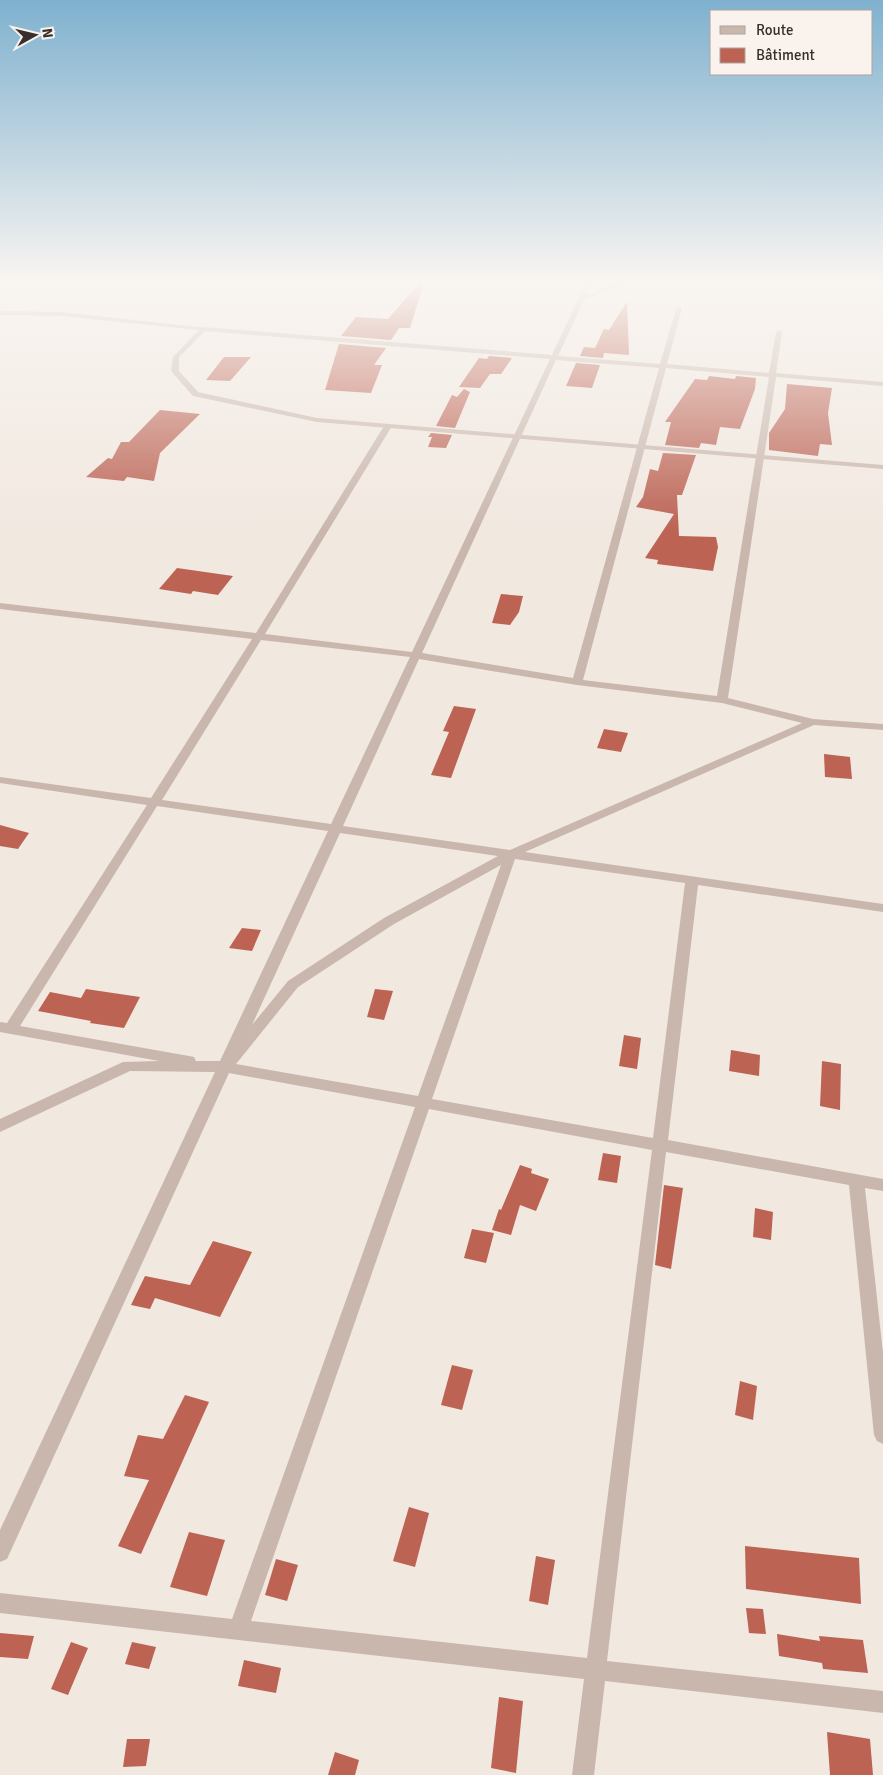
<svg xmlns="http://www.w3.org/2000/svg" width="883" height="1775" font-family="Signika,sans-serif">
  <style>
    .building { fill: #bc6354 }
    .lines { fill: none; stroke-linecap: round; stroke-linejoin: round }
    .minor { fill: #c9b7ad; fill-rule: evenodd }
    .tertiary { fill: #c9b7ad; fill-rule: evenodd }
  </style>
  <rect width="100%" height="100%" fill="#f1e8e0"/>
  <!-- building -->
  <g class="building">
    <path d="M420,282H424L410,328H399L391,340L341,336L356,317L388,319Z"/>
    <path d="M627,302L629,355L604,353L603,358L580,356L584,347L595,348L604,329L609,330Z"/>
    <path d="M339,344L386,348L374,365H382L371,393L325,390Z"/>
    <path d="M489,356L512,358L501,374H490L480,388L459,387L479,358L487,359Z"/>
    <path d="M224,357H251L230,381L206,380Z"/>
    <path d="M576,363L600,365L592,388L566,386Z"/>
    <path d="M709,376L735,379L736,376L756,378L755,389L740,429L720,427L716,445L701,443L699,448L665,445L671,422H665L695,379L707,380Z"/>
    <path d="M787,384L832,388L828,413L832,445L820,444L818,456L769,450V433L785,409Z"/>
    <path d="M464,389L470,392L455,428L436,426L452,395L457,397Z"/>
    <path d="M160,410L200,414L160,453L154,481L127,477L124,481L86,477L108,458L112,459L121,442H129Z"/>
    <path d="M431,433L452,435L446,448L428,447L432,437H428Z"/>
    <path d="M663,453L696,455L682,495H677L679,536L716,537L718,547L713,571L657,564L658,560L645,558L674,514L636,507L643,497L650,469L658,471Z"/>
    <path d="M177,568L233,576L218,595L193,591L191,594L159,589Z"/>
    <path d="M501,594L523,596L519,612L510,625L492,623Z"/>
    <path d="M454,706L476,709L451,778L431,775L449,732L443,731Z"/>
    <path d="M604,729L628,733L621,752L597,748Z"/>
    <path d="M824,754L850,757L852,779L825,777Z"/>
    <path d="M0,825L29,833L18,849L0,846Z"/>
    <path d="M242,928L261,930L252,951L229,948Z"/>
    <path d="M86,989L140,997L124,1028L90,1023L91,1021L38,1011L50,992L81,998Z"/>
    <path d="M375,989L393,991L384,1020L367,1017Z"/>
    <path d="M624,1035L641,1038L637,1069L619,1066Z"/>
    <path d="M731,1050L760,1055L759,1076L729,1071Z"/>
    <path d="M822,1061L841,1064L840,1110L820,1106Z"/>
    <path d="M603,1153L621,1156L617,1183L598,1180Z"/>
    <path d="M520,1165L532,1169L531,1173L549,1179L536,1211L520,1205L511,1235L492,1230L499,1209L501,1210Z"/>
    <path d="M664,1185L683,1188L671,1269L655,1265Z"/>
    <path d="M755,1208L773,1212L771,1240L753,1237Z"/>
    <path d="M472,1229L494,1233L486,1263L464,1258Z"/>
    <path d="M213,1241L252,1252L220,1317L155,1298L150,1309L131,1305L145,1276L190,1285Z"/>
    <path d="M452,1365L473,1370L462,1410L441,1405Z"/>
    <path d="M740,1381L757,1386L753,1420L735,1415Z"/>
    <path d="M185,1395L209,1402L141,1554L118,1546L149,1480L124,1476L138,1435L163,1439Z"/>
    <path d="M409,1507L429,1513L415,1567L393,1561Z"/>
    <path d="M189,1532L225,1540L207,1596L170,1587Z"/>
    <path d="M745,1546L859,1558L861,1604L746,1589Z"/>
    <path d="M536,1556L555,1560L548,1605L529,1601Z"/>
    <path d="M276,1559L298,1565L287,1601L265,1595Z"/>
    <path d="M746,1608L763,1609L766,1634L749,1633Z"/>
    <path d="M0,1633L34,1636L28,1659L0,1657Z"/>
    <path d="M777,1634L820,1641L819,1636L863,1640L868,1673L823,1669L822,1663L779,1656Z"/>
    <path d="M71,1642L88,1648L68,1695L51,1689Z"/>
    <path d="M132,1642L156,1647L149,1669L125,1664Z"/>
    <path d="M244,1660L281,1668L276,1693L238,1686Z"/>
    <path d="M499,1697L523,1701L516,1773L491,1768Z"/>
    <path d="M827,1732L870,1739L873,1775H830Z"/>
    <path d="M127,1739H150L146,1766L123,1767Z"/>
    <path d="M335,1752L359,1760L355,1775H328Z"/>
  </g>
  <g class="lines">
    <!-- minor -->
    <path class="minor" d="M586,282H592L586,295L622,282H631L584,300L558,356L660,364L676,309L679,307L682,309L667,364L769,373L776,332L779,330L782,332L776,373L883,382V386L776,377L728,698L813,719L883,724V730L814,725L525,852L883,904V912L698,885L668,1140L883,1179V1191L865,1188L883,1353V1444L877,1441L874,1435L849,1185L666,1152L607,1661L883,1691V1713L605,1681L594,1775H572L584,1679L0,1613V1593L232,1619L415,1107L229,1073L7,1559L0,1562V1530L215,1072L130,1071L0,1132V1119L123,1062L159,1061L0,1032V1022L7,1023L147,805L0,783V777L151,798L252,639L0,609V603L256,633L384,426L388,424L392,426L265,634L412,652L550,359L204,331L201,329L204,327L552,355ZM556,360L659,368L573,678L422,653ZM666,368L769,377L717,696L583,680ZM261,640L410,657L331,824L162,800ZM419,659L577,685L722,703L802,723L510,850L343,826ZM157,806L328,831L220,1061H196L194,1057L189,1056L20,1026ZM340,833L498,856L384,918L288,981L252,1025ZM515,859L685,883L653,1138L432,1099ZM501,865L418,1096L236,1064L298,987L394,924ZM429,1109L652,1150L587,1658L251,1621Z"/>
    <!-- tertiary -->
    <path class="tertiary" d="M0,311L61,312L206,328V330L179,357V371L198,392L317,418L883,465V469L317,422L193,396L171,371L173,357L199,330L61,316L0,315Z"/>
  </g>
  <!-- sky -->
  <linearGradient id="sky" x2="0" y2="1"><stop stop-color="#7fb1cf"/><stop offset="0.53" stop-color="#f9f5f1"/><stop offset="1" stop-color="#f9f5f1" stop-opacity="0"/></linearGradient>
  <rect width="883" height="531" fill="url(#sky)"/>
  <!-- legend -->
  <rect x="710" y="10" width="162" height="65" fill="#f9f2ed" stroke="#aca49f"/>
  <rect x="720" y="26" width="25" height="8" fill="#c9b7ad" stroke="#aca49f"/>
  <text x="756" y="35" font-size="15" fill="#382e2b">Route</text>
  <rect x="720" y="48" width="25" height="15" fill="#bc6354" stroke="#aca49f"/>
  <text x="756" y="60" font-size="15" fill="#382e2b">Bâtiment</text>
  <!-- north arrow -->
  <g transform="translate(35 35) rotate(82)" stroke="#f9f2ed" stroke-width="4" paint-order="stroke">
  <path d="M0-4L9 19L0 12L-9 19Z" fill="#382e2b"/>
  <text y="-8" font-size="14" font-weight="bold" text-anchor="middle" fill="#382e2b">N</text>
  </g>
</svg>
